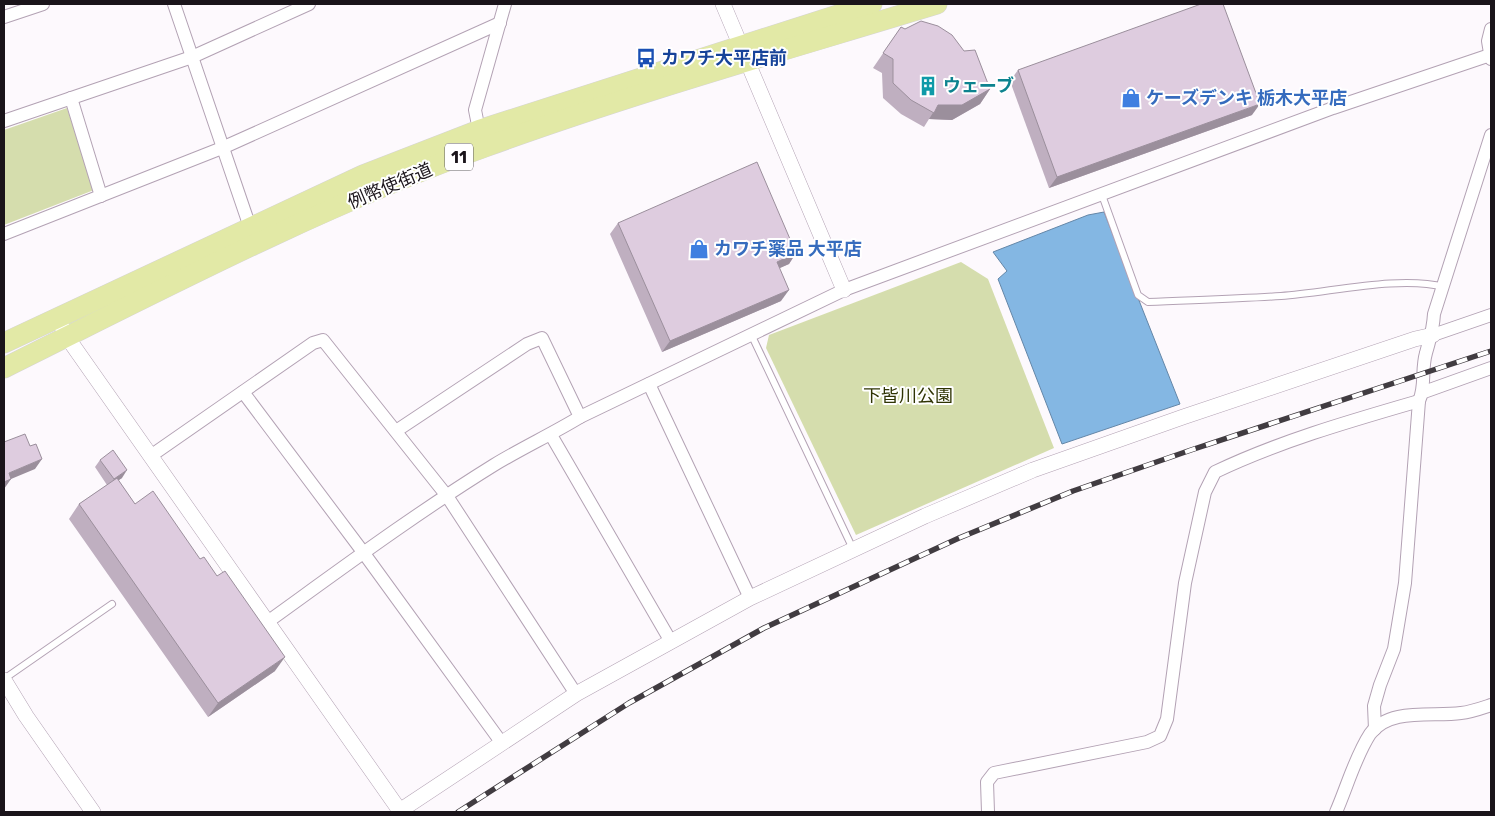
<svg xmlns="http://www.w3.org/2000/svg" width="1495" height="816" font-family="Rubik,'Noto Sans JP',sans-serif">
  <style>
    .green { fill: #d5ddad }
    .water { fill: #84b7e3; stroke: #6486a7 }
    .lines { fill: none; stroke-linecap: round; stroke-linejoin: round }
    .service-casing { stroke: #b3a2b4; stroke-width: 8 }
    .minor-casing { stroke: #b3a2b4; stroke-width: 14 }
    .tertiary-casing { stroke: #b3a2b4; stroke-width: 16 }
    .primary-casing { stroke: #d6d5d6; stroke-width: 21 }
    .service { stroke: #fff; stroke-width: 6 }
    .minor { stroke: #fff; stroke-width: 12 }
    .tertiary { stroke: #fff; stroke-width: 15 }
    .primary { stroke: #e2e9a6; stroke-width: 20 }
    .rail-casing { stroke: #413c41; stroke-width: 5.5 }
    .rail { stroke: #fff; stroke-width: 4; stroke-dasharray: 11; stroke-linecap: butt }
    .wall { fill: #bfafc0 }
    .shaded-wall { fill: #9b8f9c }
    .building { fill: #deccdf; stroke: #9b8f9c }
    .labels { text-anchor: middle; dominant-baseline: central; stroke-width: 4; stroke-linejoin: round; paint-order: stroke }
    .shield { fill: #fff; stroke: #5f5a5f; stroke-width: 1 }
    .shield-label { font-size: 16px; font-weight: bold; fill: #1a141a }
    .transit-label { font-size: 18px; font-weight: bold; fill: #164399; stroke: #fff; text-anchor: start }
    .culture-label { font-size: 18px; font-weight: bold; fill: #0d838f; stroke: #fff; text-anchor: start }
    .shop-label { font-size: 18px; font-weight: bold; fill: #366cbe; stroke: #fff; text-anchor: start }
    .street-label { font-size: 18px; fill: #1a141a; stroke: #fff }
    .park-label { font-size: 18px; fill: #2f3403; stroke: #fff }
  </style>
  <rect width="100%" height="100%" fill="#fdf9fd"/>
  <!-- green -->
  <g class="green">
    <path d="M67,108L94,190L4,225V130Z"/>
    <path d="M961,262L988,279L1054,448L856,535L766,348L769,335Z"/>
  </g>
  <!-- water -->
  <path class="water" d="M1104,212L1180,404L1062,444L998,279L1007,271L993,252L1088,215Z"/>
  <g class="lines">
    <defs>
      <g id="service">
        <path d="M1102,195L1138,295L1148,302C1192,300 1237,299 1281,296C1328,293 1399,275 1444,287"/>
        <path d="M751,334L853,549"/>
        <path d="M4,679L112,604"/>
      </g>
      <g id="minor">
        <path d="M174,4L252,233"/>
        <path d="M4,17L43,4"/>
        <path d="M1491,29L1488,41L1491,59"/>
        <path d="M71,98L101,196"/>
        <path d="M4,121L192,57L309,4"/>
        <path d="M480,135L475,110L505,4"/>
        <path d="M4,234L222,148L500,23"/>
        <path d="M1433,335L1491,315"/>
        <path d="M649,384L750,598"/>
        <path d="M243,392L363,552L501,742"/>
        <path d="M1424,392L1491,368"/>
        <path d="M396,431L527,344L542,338L580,417"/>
        <path d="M551,435L670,640"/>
        <path d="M152,455L313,343L323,340L447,496L576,694"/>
        <path d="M266,623C341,569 415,514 494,465C522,448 552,434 580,417L844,290L1333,108L1490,55"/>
        <path d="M1375,729L1374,706L1380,685L1394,649L1405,583L1419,401C1426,386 1421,370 1426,353C1430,338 1433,331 1434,314L1491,135"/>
        <path d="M988,812L987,782L994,773L1147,742L1160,736L1167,719L1185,583L1205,492L1215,472C1280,441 1350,421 1419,401"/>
        <path d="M1336,812C1347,787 1355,757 1370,734C1389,707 1433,717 1461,713C1471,712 1482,708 1491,705"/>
      </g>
      <g id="tertiary">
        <path d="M723,4L844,290"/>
        <path d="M57,317L67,337C179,494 288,654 400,811"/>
        <path d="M4,680L26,716L93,812"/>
        <path d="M398,812L576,694L750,598L925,516L1033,470L1183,417L1415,339L1433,335"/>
      </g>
      <g id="primary">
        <path d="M4,343L363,175L479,130L872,4"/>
        <path d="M4,368C161,290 319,207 485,147C633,93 786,50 937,4"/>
      </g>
    </defs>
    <!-- service casing -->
    <use href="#service" class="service-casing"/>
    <!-- minor casing -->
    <use href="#minor" class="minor-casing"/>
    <!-- tertiary casing -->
    <use href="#tertiary" class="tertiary-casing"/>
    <!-- primary casing -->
    <use href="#primary" class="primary-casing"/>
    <!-- service -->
    <use href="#service" class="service"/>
    <!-- minor -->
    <use href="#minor" class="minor"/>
    <!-- tertiary -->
    <use href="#tertiary" class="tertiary"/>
    <!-- primary -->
    <use href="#primary" class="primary"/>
    <defs>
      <path id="rail" d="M458,812L629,703L764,628L959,538L1073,491L1191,450L1491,351"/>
    </defs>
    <!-- rail casing -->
    <use href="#rail" class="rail-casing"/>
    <!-- rail -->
    <use href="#rail" class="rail"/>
  </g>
  <!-- wall -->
  <g class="wall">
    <path d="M901,27L990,89L980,104L952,120L929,119L924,127L901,114L883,98L882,73L873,68Z"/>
    <path d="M1018,70L1252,115L1049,188L1010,81Z"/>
    <path d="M618,223L796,253L789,264L779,268L781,301L662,352L610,234Z"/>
    <path d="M100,460L122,478L118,480L135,504L275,671L208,717L69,519L79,504L107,485L95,467Z"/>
  </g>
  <!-- shaded-wall -->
  <g class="shaded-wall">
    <path d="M990,89L980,104L952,120L929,119L938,105Z"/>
    <path d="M1260,104L1252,115L1049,188L1057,177Z"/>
    <path d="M796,253L789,264L769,273L777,262Z"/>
    <path d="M789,290L781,301L662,352L670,341Z"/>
    <path d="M42,459L35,469L11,479L4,489V480L9,473Z"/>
    <path d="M127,470L122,478L109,487L114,479Z"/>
    <path d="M285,657L275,671L208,717L218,703Z"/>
  </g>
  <!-- building -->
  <g class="building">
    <path d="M1201,4H1223L1260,104L1057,177L1018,70Z"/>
    <path d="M921,21L938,26L952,35L964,51L975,50L990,89L962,105H938L934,113L911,100L893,83V59L883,53L901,27L905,29Z"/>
    <path d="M757,162L796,253L777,262L789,290L670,341L618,223Z"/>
    <path d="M25,434L30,446L36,444L42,459L9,473L11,479L4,482V442Z"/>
    <path d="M113,450L127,470L114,479L100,460Z"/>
    <path d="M117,478L135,504L153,491L200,559L204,557L217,576L225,571L285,657L218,703L79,504Z"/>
  </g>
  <!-- icons -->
  <defs>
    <symbol id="bus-bare" viewBox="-9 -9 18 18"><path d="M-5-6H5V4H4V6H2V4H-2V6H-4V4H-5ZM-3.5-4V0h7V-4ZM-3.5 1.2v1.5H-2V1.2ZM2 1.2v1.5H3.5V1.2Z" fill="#1a4fb4" stroke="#fff" stroke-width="2.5" paint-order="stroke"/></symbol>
    <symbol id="building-bare" viewBox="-9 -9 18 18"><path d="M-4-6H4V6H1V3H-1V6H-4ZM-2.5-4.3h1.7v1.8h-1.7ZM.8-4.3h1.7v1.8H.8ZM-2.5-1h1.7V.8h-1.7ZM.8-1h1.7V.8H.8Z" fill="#0f9aa8" stroke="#fff" stroke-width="2.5" paint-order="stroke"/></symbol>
    <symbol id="shop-bare" viewBox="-9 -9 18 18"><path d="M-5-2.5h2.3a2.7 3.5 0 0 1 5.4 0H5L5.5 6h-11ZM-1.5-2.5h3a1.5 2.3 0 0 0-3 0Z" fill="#3f7fe0" stroke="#fff" stroke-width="2.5" paint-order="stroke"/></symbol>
  </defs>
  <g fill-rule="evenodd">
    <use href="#bus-bare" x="632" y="44" width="28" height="28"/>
    <use href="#building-bare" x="914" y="72" width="28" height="28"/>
    <use href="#shop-bare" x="1117" y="84" width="28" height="28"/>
    <use href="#shop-bare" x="685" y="235" width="28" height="28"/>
  </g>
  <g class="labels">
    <!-- shield labels -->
    <rect class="shield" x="445" y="143.5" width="28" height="27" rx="4"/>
    <g class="shield-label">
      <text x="459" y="157">11</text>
    </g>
    <!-- transit labels -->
    <g class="transit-label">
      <text x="661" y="58">カワチ大平店前</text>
    </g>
    <!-- culture labels -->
    <g class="culture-label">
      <text x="943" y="86">ウェーブ</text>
    </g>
    <!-- shop labels -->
    <g class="shop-label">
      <text x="1146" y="98">ケーズデンキ 栃木大平店</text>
      <text x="714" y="249">カワチ薬品 大平店</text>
    </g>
    <!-- street labels -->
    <g class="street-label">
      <text transform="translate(390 186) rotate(-23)">例幣使街道</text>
    </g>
    <!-- park labels -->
    <g class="park-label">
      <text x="908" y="396">下皆川公園</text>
    </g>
  </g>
  <!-- border -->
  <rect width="1495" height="816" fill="none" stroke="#1a141a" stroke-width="10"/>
</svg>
